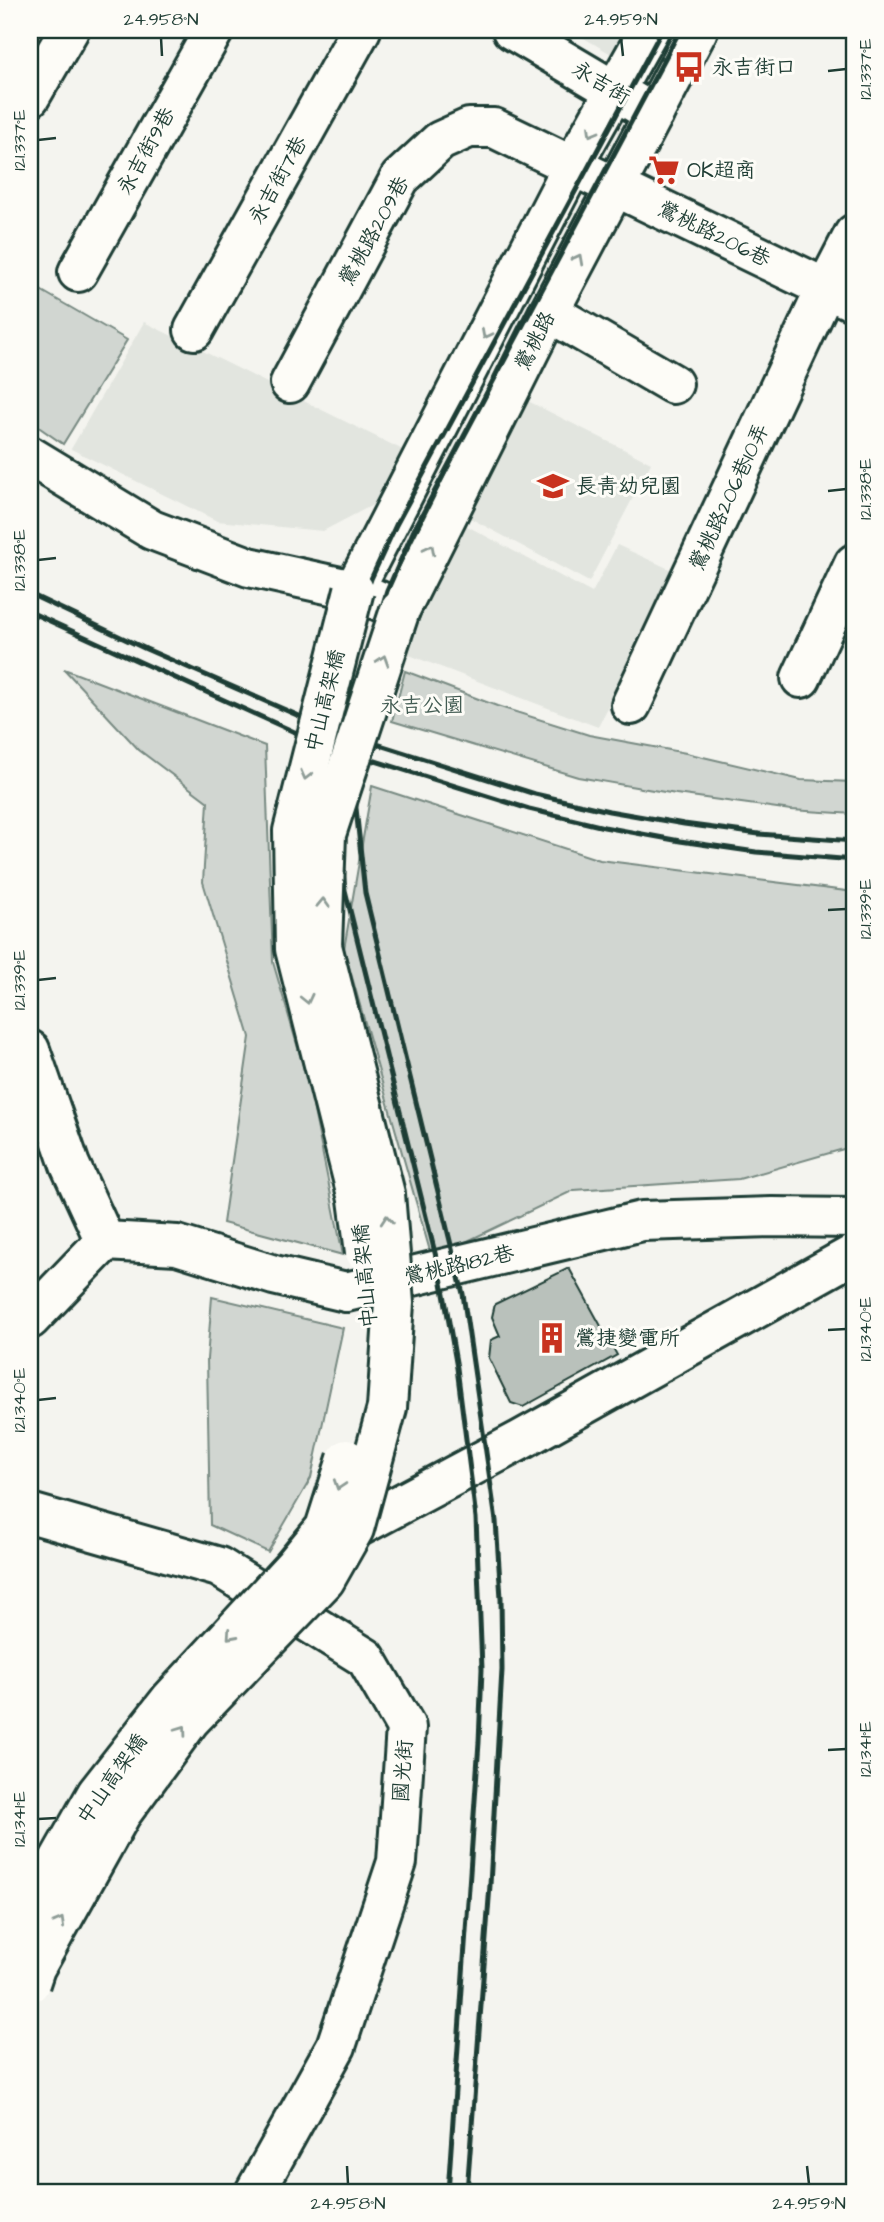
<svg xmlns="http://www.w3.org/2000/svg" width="884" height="2222" font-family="'Architects Daughter','LXGW WenKai TC',sans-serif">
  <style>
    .built { fill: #e2e5df }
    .green { fill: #d1d6d1; stroke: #788a82; stroke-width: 2 }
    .building { fill: #b9c1bb; stroke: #1f3d34; stroke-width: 2 }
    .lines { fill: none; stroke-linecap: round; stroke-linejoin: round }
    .minor-casing { stroke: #1f3d34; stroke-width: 44 }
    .major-casing { stroke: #1f3d34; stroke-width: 44 }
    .minor { stroke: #fdfcf7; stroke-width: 38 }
    .major { stroke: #fdfcf7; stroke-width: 38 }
    .rail { stroke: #1f3d34; stroke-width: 5 }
    .minor-bridge-casing { stroke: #1f3d34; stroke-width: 44; stroke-linecap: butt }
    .minor-bridge { stroke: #fdfcf7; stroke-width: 38 }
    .oneway { stroke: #8e9c96 }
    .ticks { fill: none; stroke: #1f3d34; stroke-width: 2.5 }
    .labels { text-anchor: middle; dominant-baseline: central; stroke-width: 6; stroke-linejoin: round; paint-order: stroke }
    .poi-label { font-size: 21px; fill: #1f3d34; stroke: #fdfcf7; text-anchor: start }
    .street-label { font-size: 21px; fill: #1f3d34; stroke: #fdfcf7 }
    .park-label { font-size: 21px; fill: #435c53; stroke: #fdfcf7 }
    .neatline { fill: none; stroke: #1f3d34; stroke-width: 2.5 }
    .ticks-label { font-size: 18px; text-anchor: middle; fill: #1f3d34 }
  </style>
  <rect width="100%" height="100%" fill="#f4f4ef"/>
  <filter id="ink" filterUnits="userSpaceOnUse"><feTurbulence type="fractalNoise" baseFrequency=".0143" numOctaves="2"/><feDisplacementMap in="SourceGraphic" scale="14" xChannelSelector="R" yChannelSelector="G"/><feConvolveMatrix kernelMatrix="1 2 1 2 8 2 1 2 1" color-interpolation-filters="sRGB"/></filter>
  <g filter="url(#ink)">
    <!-- built -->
    <g class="built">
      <path d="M570,30H628L613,55Z"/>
      <path d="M144,322L407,452L386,498L323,531L217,521L71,449Z"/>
      <path d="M512,393L651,463L589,582L455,510Z"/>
      <path d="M454,519L592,593L617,545L676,572L598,727L396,650Z"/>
    </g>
    <!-- green -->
    <g class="green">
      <path d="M30,284L127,340L63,444L30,421Z"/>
      <path d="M64,669L265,746L273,962L309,1086L343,1255L223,1223L250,1037L203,882L208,802L139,750Z"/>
      <path d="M405,671L497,706L589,735L686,753L801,780L854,782V814L791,810L676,794L578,777L392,721Z"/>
      <path d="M372,786L600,860L854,892V1146L739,1179L574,1190L432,1258L344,949Z"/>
      <path d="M212,1297L343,1328L311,1478L268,1552L210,1525L207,1359Z"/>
    </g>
    <!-- building -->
    <path class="building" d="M569,1268L617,1355L523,1407L511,1403L489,1358L491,1340L500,1336L492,1317L495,1304Z"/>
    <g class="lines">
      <defs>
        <g id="minor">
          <path d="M512,30L654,114"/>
          <path d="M30,97L69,30"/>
          <path d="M78,272L214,30"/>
          <path d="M549,312L673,384"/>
          <path d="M194,330L361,30"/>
          <path d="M290,383L400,178L440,141L469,128H494L854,302"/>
          <path d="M801,678L854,564"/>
          <path d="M631,705L826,288L854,234"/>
          <path d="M30,1050L70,1165L105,1241L177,1245L274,1275L346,1292L642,1221L772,1217L854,1218"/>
          <path d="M30,1319L105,1241"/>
          <path d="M30,1513L219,1567L366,1658L406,1727L397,1862L336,2046L255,2192"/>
          <path d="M328,1528L354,1529L521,1440L854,1254"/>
        </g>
        <g id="major">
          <path d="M30,456L152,530L249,567L354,590L400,610L549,312L698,30"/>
          <path d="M354,590L573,165L649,30"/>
        </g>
      </defs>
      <!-- minor casing -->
      <use href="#minor" class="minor-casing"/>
      <!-- major casing -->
      <use href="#major" class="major-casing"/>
      <!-- minor -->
      <use href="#minor" class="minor"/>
      <!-- major -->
      <use href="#major" class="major"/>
      <!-- rail -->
      <g class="rail">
        <path d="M30,594L146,649L329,729L535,794L609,811L684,824L759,834L854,841"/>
        <path d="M30,612L321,744L529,809L604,827L680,841L756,852L854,860"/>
        <path d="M448,2192L479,1742L482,1669L476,1518L457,1368L441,1277L345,890L337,815L334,755L338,696L352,637L371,579L396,525L662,30"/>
        <path d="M467,2192L490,1885L502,1670L501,1598L496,1521L463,1294L365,893L356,808L355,711L371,643L387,591L413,532L680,30"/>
      </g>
      <defs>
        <g id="minor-bridge">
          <path d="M354,590L293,831L295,949L358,1199L365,1252"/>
          <path d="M30,1911L97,1793L170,1700L293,1567L325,1528L347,1459"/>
          <path d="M30,1983L35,1968L121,1814L190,1720L325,1580L354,1529L387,1408L394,1303L385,1194L322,946L326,834L400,610"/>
        </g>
      </defs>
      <!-- minor-bridge casing -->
      <use href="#minor-bridge" class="minor-bridge-casing"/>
      <!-- minor-bridge -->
      <use href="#minor-bridge" class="minor-bridge"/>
    </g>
    <!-- one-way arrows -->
    <defs><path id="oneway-chevron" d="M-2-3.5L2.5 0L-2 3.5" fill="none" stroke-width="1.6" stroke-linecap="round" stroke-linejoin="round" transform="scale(1.75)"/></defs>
    <g class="oneway">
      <use href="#oneway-chevron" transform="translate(592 132) rotate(120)"/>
      <use href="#oneway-chevron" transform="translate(578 259) rotate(-62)"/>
      <use href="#oneway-chevron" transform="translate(486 334) rotate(117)"/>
      <use href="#oneway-chevron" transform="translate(430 549) rotate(-63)"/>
      <use href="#oneway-chevron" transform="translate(383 660) rotate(-72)"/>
      <use href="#oneway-chevron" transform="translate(306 775) rotate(104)"/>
      <use href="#oneway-chevron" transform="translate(323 903) rotate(-88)"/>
      <use href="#oneway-chevron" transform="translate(307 999) rotate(77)"/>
      <use href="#oneway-chevron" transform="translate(387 1220) rotate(-95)"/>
      <use href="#oneway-chevron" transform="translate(339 1485) rotate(108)"/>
      <use href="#oneway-chevron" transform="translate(231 1635) rotate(132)"/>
      <use href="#oneway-chevron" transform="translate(182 1730) rotate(-54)"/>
      <use href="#oneway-chevron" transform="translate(60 1922) rotate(-61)"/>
    </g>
  </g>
  <!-- ticks -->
  <path class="ticks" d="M161,38L162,56M621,38L623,56M828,71L846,69M38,140L56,138M828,491L846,489M38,560L56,558M828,910L846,909M38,980L56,978M828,1330L846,1329M38,1400L56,1398M828,1750L846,1749M38,1819L56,1818M347,2166L348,2184M807,2166L809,2184"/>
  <!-- icons -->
  <defs>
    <symbol id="bus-bare" viewBox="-9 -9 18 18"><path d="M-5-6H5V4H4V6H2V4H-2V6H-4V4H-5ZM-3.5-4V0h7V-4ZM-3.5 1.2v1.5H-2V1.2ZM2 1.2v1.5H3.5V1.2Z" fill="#c8321e" stroke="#fdfcf7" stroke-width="2.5" paint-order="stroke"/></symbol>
    <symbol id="supermarket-bare" viewBox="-9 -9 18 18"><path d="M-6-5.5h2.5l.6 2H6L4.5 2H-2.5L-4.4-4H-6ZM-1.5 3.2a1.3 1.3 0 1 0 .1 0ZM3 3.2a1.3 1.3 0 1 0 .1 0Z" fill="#c8321e" stroke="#fdfcf7" stroke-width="2.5" paint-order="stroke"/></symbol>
    <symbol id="school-bare" viewBox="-9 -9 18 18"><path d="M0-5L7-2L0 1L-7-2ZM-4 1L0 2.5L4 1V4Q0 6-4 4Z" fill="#c8321e" stroke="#fdfcf7" stroke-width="2.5" paint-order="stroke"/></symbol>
    <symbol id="building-bare" viewBox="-9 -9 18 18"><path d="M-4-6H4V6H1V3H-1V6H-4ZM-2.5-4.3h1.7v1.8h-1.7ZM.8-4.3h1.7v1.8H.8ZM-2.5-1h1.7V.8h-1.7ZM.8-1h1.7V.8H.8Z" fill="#c8321e" stroke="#fdfcf7" stroke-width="2.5" paint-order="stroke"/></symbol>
  </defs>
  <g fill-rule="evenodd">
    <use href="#bus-bare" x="667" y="45" width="44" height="44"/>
    <use href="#supermarket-bare" x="642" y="148" width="44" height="44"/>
    <use href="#school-bare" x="531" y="464" width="44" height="44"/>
    <use href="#building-bare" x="530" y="1316" width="44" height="44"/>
  </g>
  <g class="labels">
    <!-- poi labels -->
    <g class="poi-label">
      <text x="712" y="67">永吉街口</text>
      <text x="687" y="170">OK超商</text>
      <text x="576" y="486">長青幼兒園</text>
      <text x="575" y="1338">鶯捷變電所</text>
    </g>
    <!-- street labels -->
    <g class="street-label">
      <text transform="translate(601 83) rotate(31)">永吉街</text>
      <text transform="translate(146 151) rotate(-61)">永吉街9巷</text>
      <text transform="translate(278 180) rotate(-61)">永吉街7巷</text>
      <text transform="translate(374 231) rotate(-61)">鶯桃路209巷</text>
      <text transform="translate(714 234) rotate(26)">鶯桃路206巷</text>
      <text transform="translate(535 341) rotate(-63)">鶯桃路</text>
      <text transform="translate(729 497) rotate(-65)">鶯桃路206巷10弄</text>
      <text transform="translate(325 701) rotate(-76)">中山高架橋</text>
      <text transform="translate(459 1265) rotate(-13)">鶯桃路182巷</text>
      <text transform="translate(365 1276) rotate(-95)">中山高架橋</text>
      <text transform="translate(403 1771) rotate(-86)">國光街</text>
      <text transform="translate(112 1779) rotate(-55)">中山高架橋</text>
    </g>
    <!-- park labels -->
    <g class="park-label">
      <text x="422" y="705">永吉公園</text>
    </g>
  </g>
  <!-- margin -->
  <rect width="884" height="2222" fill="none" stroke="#fdfcf7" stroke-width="77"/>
  <rect x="38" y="38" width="808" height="2146" class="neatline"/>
  <g class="ticks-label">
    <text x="161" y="25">24.958°N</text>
    <text x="621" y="25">24.959°N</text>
    <text transform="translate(865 69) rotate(-90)" y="6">121.337°E</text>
    <text transform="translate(19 140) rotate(-90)" y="6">121.337°E</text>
    <text transform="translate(865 489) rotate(-90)" y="6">121.338°E</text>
    <text transform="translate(19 560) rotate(-90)" y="6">121.338°E</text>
    <text transform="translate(865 909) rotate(-90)" y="6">121.339°E</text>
    <text transform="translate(19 980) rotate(-90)" y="6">121.339°E</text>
    <text transform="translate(865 1329) rotate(-90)" y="6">121.340°E</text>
    <text transform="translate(19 1400) rotate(-90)" y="6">121.340°E</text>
    <text transform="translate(865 1749) rotate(-90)" y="6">121.341°E</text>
    <text transform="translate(19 1819) rotate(-90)" y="6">121.341°E</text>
    <text x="348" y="2209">24.958°N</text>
    <text x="809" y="2209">24.959°N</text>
  </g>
</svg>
